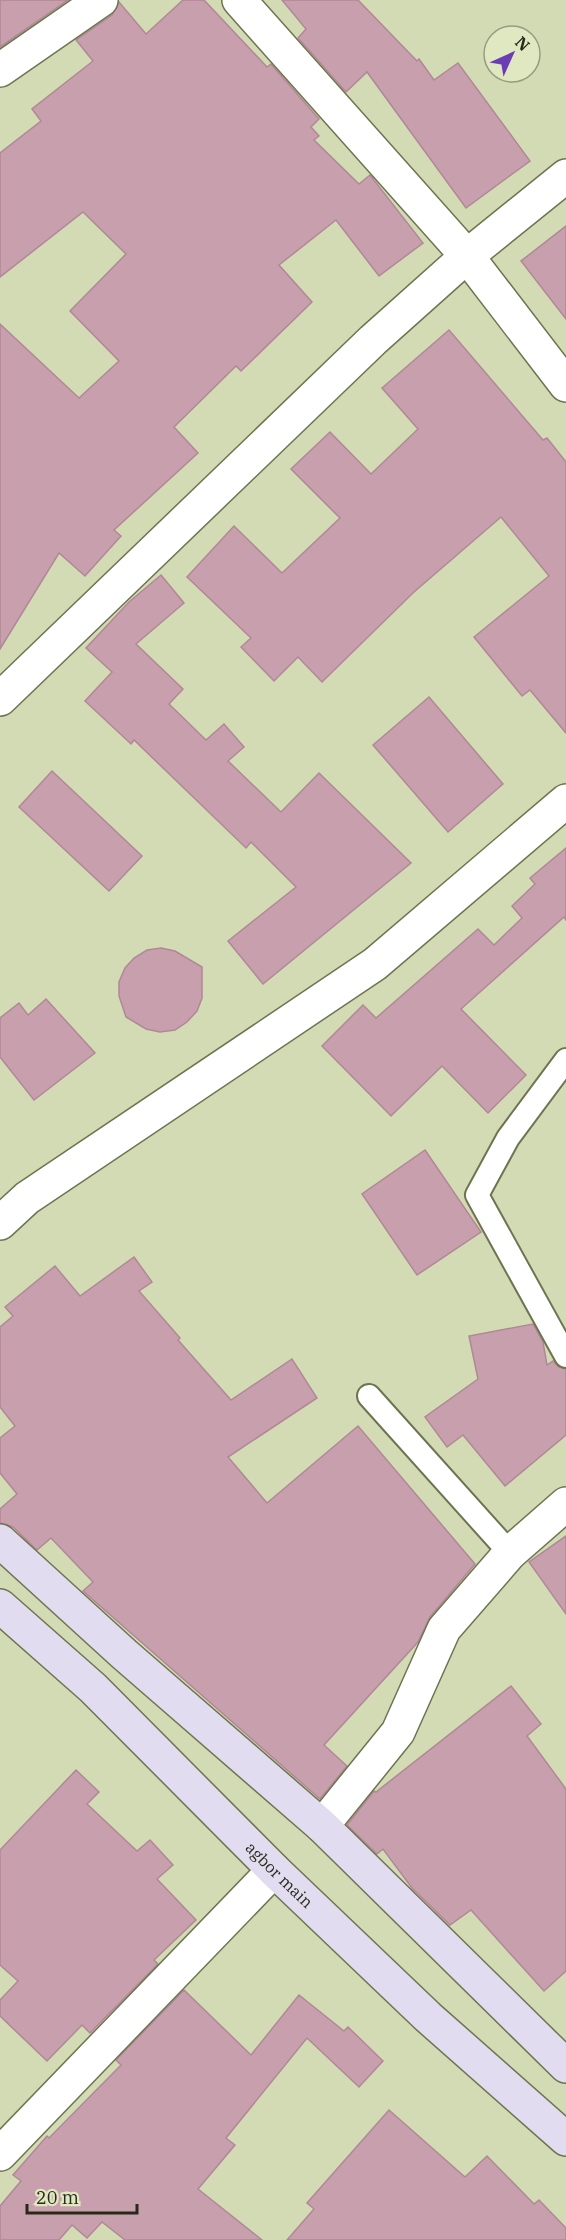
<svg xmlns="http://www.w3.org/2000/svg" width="566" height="2240" font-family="'IBM Plex Serif',serif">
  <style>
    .building { fill: #c89fad; stroke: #b18896; stroke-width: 1.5 }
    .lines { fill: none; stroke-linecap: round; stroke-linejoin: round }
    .service-casing { stroke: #6e7451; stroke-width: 26 }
    .minor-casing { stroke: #6e7451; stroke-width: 36 }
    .secondary-casing { stroke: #6e7451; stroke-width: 36 }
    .service { stroke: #fff; stroke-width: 22 }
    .minor { stroke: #fff; stroke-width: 33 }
    .secondary { stroke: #e2dcf0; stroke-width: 33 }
    .labels { text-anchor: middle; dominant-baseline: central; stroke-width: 4.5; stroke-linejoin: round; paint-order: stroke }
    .street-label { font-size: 16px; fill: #272a1b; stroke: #e0e8c1 }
  </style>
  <rect width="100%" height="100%" fill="#d3dbb5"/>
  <!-- building -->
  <g class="building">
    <path d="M0,0H68L0,47Z"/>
    <path d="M183,0H204L267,67L271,64L319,119L311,127L319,136L314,140L359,184L370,175L423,243L379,276L336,220L279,265L312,302L241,371L236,366L174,427L198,453L114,530L121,536L85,576L59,553L0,649V324L79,398L119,361L70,311L126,254L83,212L0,277V153L41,121L32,109L93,61L76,40L112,15L119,2L146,34Z"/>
    <path d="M282,0H358L417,61L419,59L434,80L458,63L530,161L466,208L367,72L346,92L298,38L306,29Z"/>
    <path d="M566,226V319L521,261Z"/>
    <path d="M449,330L543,440L547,438L566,462V733L530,690L522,696L474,637L549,576L501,517L414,592L322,682L298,657L274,681L241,647L251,638L187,577L234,526L282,573L340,518L291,469L330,432L371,474L418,429L382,388Z"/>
    <path d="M161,575L184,603L136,644L183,689L169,704L206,740L224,724L244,747L228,761L281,812L319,773L411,863L263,984L228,941L296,887L251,842L246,848L134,740L131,744L85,701L112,672L86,648L129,602Z"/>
    <path d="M429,697L503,784L448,832L373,745Z"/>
    <path d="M52,771L142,856L109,891L19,807Z"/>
    <path d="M566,848V920L564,917L461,1009L526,1075L488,1113L442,1066L391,1116L322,1046L363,1005L376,1018L478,929L494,945L522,918L512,906L535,884L530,878Z"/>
    <path d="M161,948L175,951L202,967V998L197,1011L187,1022L175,1030L160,1032L146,1029L126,1017L119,996V982L125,968L134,958L147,950Z"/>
    <path d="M46,999L95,1053L34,1100L0,1057V1018L19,1003L28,1015Z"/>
    <path d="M425,1150L481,1232L417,1275L362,1194Z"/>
    <path d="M134,1257L152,1282L139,1291L180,1338L178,1340L231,1400L292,1359L317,1398L228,1457L267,1503L358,1426L475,1564L430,1617L418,1642L324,1745L347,1766L320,1799L83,1591L93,1582L51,1538L37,1550L13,1527L0,1523V1509L17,1494L0,1473V1438L15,1426L0,1407V1327L13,1316L5,1307L55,1266L80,1296Z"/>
    <path d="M533,1324L543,1342L547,1365L553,1361L559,1367L566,1369V1435L505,1486L463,1435L447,1447L425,1417L478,1379L469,1336Z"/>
    <path d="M566,1536V1614L529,1562Z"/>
    <path d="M511,1686L541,1724L527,1736L566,1789V1971L544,1991L471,1910L450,1925L412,1888L383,1849L377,1854L347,1825L374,1791L376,1792Z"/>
    <path d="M76,1770L99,1792L87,1804L137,1851L150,1840L173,1865L157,1879L196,1920L154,1960L158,1964L90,2033L82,2025L47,2061L0,2016V2000L18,1981L0,1965V1850Z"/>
    <path d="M184,1990L251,2055L299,1995L344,2031L348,2027L383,2061L359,2087L307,2038L226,2138L235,2145L198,2189L262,2240H125L102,2222L87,2238L72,2225L59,2240H0V2206L21,2181L13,2175L47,2136L49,2138L121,2065L116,2060Z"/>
    <path d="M389,2110L465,2177L487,2156L534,2204L539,2200L566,2228V2240H287L314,2209L307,2203Z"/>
  </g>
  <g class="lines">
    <defs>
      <g id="service">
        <path d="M566,1060L508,1138L477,1195L566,1356"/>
        <path d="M369,1396L510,1553"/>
      </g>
      <g id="minor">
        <path d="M239,0L467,256L566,385"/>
        <path d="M0,70L101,0"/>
        <path d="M0,699L373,340L467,256L566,176"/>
        <path d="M0,1223L27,1198L375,964L566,801"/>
        <path d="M322,1826L398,1732L444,1629L510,1553L566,1504"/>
        <path d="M0,2154L274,1870"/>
      </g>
      <g id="secondary">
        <path d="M0,1541L124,1654L322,1826L566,2066"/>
        <path id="s1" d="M0,1606L93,1688L274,1870L428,2017L566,2139"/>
      </g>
    </defs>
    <!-- service casing -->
    <use href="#service" class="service-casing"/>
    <!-- minor casing -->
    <use href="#minor" class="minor-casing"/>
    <!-- secondary casing -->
    <use href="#secondary" class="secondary-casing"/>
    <!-- service -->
    <use href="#service" class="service"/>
    <!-- minor -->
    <use href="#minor" class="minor"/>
    <!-- secondary -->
    <use href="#secondary" class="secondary"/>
  </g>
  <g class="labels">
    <!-- street labels -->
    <g class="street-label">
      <text stroke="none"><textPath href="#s1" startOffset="388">agbor main</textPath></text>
    </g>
  </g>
  <!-- north arrow -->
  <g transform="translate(512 54) rotate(45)"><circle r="28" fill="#e0e8c1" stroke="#969c7f" stroke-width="1.5"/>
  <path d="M0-4.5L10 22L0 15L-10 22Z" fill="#6b3db5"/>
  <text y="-9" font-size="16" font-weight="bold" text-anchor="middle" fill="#272a1b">N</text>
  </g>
  <!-- scale -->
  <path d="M27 2204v9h110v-9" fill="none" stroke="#272a1b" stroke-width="3"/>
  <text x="36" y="2204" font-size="18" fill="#272a1b" stroke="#e0e8c1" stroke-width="4.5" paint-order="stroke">20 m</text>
</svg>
